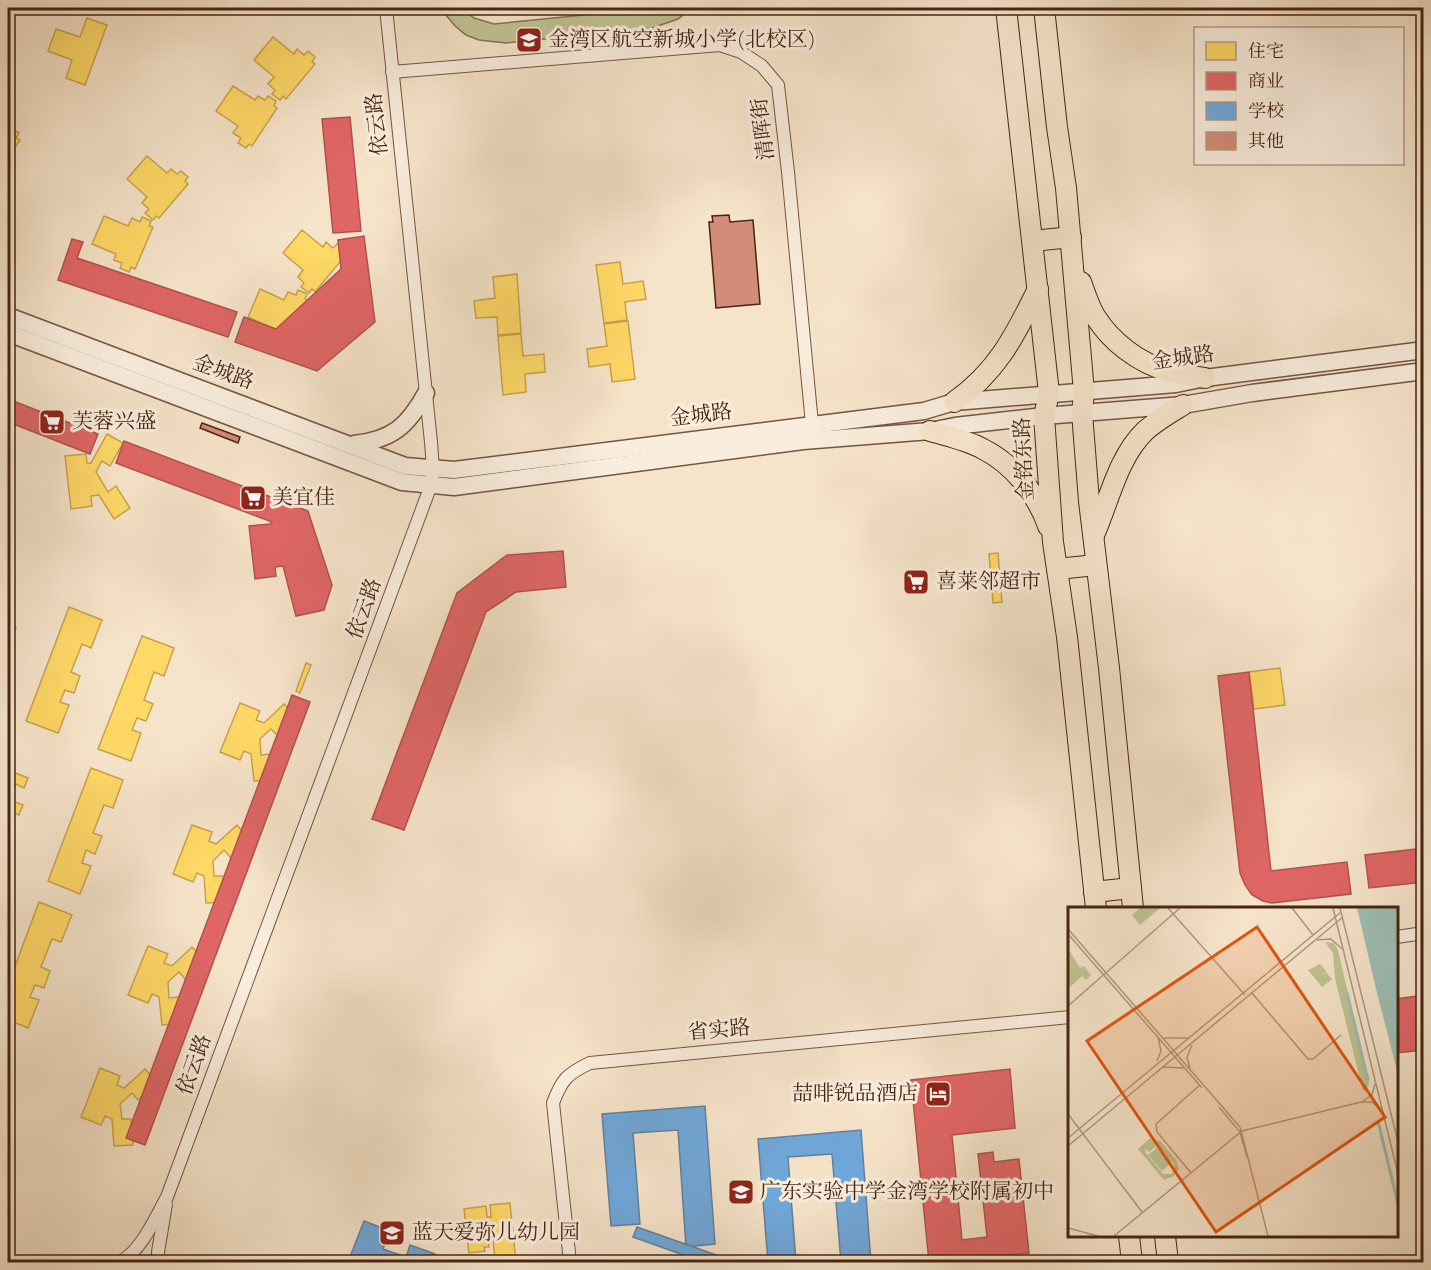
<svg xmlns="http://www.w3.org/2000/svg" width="1431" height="1270" font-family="'Old Standard TT','Noto Serif SC',serif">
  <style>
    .green { fill: #c0c394; stroke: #847453; stroke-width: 1.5 }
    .homes { fill: #ffd966; stroke: #c8a34d; stroke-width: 1.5 }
    .shops { fill: #e06666; stroke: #b2524d; stroke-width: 1.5 }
    .schools { fill: #6fa8dc; stroke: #63819f; stroke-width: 1.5 }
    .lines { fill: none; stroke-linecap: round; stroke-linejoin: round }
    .stream { stroke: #7b8173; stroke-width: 4 }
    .building { fill: #d38c78; stroke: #472512; stroke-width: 1.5 }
    .minor-casing { stroke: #735540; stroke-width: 14 }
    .tertiary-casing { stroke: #735540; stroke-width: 19 }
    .primary-casing { stroke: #472512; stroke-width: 22 }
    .minor { stroke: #f9eddd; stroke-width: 12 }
    .tertiary { stroke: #f9eddd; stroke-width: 16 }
    .primary { stroke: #f6e4ca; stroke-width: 20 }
    .labels { text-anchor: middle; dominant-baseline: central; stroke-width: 6; stroke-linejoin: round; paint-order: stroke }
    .poi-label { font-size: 21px; fill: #472512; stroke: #f9eddd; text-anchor: start }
    .street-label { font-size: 21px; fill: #472512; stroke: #f9eddd }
    .inset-river { fill: none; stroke: #9dbfb4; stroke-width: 3 }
    .inset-road { fill: none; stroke: #b09880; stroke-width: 1.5 }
    .view { fill: #e0560c; fill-opacity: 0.15; stroke: #e0560c; stroke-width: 3 }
    .inset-edge { fill: none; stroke: #472512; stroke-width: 3 }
  </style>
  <rect width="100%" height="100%" fill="#f6e4ca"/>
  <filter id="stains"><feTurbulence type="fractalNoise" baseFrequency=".00333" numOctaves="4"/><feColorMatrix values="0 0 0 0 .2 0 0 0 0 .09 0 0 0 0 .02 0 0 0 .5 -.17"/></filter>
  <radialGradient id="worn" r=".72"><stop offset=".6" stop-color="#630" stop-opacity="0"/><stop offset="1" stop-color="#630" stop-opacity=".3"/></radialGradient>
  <!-- green -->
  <path class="green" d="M440,8H461L474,18L494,24L654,8H692L678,19L652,28L506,43L479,40L466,35L455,26Z"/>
  <!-- homes -->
  <g class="homes">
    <path d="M87,18L107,25L85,85L66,78L72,60L48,51L56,29L80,37Z"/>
    <path d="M273,37L294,54L297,49L304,55L308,51L315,57L312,62L315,64L286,99L283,96L280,100L272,94L275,90L268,84L274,77L254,60Z"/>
    <path d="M233,86L255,100L258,96L265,100L268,96L276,101L274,106L277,108L252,146L249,144L246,148L238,143L241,138L233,133L238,126L216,111Z"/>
    <path d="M11,128L19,133L16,138L20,140L8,158V132Z"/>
    <path d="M147,156L167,173L171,169L177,174L181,171L188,177L185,181L188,184L159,218L156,216L153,220L145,213L149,209L142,203L147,197L127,179Z"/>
    <path d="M104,216L128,226L132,218L140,222L142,217L151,221L149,226L153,227L135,269L131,267L129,272L120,268L122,263L114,260L116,254L92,244Z"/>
    <path d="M302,230L323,247L326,242L333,248L337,244L344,250L341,254L344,257L315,292L312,289L309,293L301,287L304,283L298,277L303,270L283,253Z"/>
    <path d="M620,262L623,284L643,281L646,299L625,302L627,320L604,323L596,265Z"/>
    <path d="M517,274L521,333L498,335L497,317L476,318L474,301L495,298L493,277Z"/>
    <path d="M260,289L284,300L288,292L296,295L298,290L307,294L305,299L309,301L291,342L287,340L285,345L276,341L278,336L270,333L272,328L248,317Z"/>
    <path d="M628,321L635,379L612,382L610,364L589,367L587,349L607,346L604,324Z"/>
    <path d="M521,334L523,356L544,354L545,372L525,374L526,392L503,395L498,336Z"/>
    <path d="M107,434L123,443L110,466L102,461L96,472L108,492L116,486L130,508L114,519L99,495L91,496L92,506L71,509L65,456L86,454L87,463H91Z"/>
    <path d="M998,553L1002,602L993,603L989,554Z"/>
    <path d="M69,607L102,620L91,648L82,644L71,672L80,676L74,693L65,690L60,702L69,705L58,733L26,721Z"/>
    <path d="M8,624L16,627L8,651Z"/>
    <path d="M142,636L174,648L164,676L154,672L144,700L153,704L146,721L137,718L132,730L141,733L131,761L98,749Z"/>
    <path d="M306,663L311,665L300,693L296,691Z"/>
    <path d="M1280,668L1285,705L1254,709L1249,672Z"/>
    <path d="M240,703L260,711L256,720L264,723L284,704L297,718L277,735L271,729L260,739L261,755L270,754L272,780L254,781L251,754L244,751L240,760L220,752Z"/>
    <path d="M91,768L123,780L113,808L104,805L93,833L102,836L95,854L86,850L82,863L91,866L80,894L48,881Z"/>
    <path d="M8,770L28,778L24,788L16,784L10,800L23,805L19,815L8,810Z"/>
    <path d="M192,825L212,832L209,841L216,844L237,825L249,839L230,857L224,850L213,861L214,876H223L225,902L206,903L204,876L197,873L193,882L173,874Z"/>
    <path d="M39,902L72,915L61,942L52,939L41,967L50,971L44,988L35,985L30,997L39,1000L28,1028L8,1020V985Z"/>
    <path d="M148,946L168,954L164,963L172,966L192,947L205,961L185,979L179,972L168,982L169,998L178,997L180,1023L162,1025L159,997L152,994L148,1003L128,995Z"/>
    <path d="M100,1068L120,1076L117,1085L124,1088L145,1069L157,1082L138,1100L132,1093L120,1104L122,1119H131L133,1145L114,1146L112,1119L105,1116L101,1125L81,1117Z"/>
    <path d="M510,1203L516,1262H495L493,1238L488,1239L489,1247H484L485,1251L469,1253L464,1209L486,1206L487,1217H491L490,1205Z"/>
  </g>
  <!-- shops -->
  <g class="shops">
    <path d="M350,117L361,231L333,233L322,119Z"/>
    <path d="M364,236L375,322L317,371L235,342L244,317L276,329L341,269L338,240Z"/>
    <path d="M72,239L83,242L77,258L237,312L228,337L58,280Z"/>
    <path d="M8,399L98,434L90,454L8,422Z"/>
    <path d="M124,441L308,511L332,585L324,610L296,616L283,566L275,567L276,576L255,579L249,526L270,524L272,522L116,463Z"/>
    <path d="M563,551L566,587L516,592L486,612L404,830L372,819L457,593L507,555Z"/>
    <path d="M1249,672L1271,871L1347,862L1351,894L1272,903L1263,901L1252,895L1245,885L1240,873L1218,676Z"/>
    <path d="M292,695L310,702L145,1145L126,1138Z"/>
    <path d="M1424,848V882L1369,888L1365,855Z"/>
    <path d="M1424,995V1050L1396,1053V999Z"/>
    <path d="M1010,1069L1015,1128L952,1135L962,1240L987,1237L978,1154L993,1152L994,1162L1019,1159L1029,1253L929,1262L911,1080Z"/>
  </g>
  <!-- schools -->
  <g class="schools">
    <path d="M705,1106L715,1244L686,1247L678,1130L633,1133L640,1224L611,1226L602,1114Z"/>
    <path d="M861,1130L871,1262H841L832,1154L788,1157L796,1262H768L758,1139Z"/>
    <path d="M364,1221L390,1231L383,1249L406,1257L410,1245L435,1254L432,1262H348Z"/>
    <path d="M637,1227L736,1262H703L633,1237Z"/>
  </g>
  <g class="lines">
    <!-- stream -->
    <path class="stream" d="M8,1218H9"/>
  </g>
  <!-- building -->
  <g class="building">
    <path d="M729,215L730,222L753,220L760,304L716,308L709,222H713L712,216Z"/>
    <path d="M202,423L240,437L238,443L200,428Z"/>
  </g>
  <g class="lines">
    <defs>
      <g id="minor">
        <path d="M392,72L720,45L741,52L762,66L778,85L788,172L812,424"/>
        <path d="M1396,937L1424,933"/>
        <path d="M120,1262C142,1250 155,1218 167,1197L431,485L433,469L431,442L386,8"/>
        <path d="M159,1262L158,1252L166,1204"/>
        <path d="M570,1262L553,1103C562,1079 567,1074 590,1063L1070,1017"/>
      </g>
      <g id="tertiary">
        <path d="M8,316L405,466L454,470L924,411L954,402L1176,384L1205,378L1424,350"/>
        <path d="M8,333L402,482L454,487L803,441L930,431L955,426L1044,416L1183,405L1252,393L1424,371"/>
        <path d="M354,444C392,440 408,426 426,393"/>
      </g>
      <g id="primary">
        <path d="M1006,8L1049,393L1044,416L1053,542L1067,637L1096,908"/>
        <path d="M1044,8L1057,127L1066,188L1084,392L1082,413L1089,501L1109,668L1133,908"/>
        <path d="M1033,241L1071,237"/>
        <path d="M1081,282C1085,293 1089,306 1095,316C1111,342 1139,363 1168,371C1180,375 1193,376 1205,378"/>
        <path d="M954,402C998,371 1015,335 1038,289"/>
        <path d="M930,431C947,436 967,440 983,449C1013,464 1037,494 1048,526"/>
        <path d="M1094,535C1109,501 1118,457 1145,431C1156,421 1170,413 1183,405"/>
        <path d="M1057,569L1096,565"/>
        <path d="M1094,892L1131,888"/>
        <path d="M1129,1236L1132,1262"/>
        <path d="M1165,1236L1168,1262"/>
      </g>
    </defs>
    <!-- minor casing -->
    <use href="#minor" class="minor-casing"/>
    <!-- tertiary casing -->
    <use href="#tertiary" class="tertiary-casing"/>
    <!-- primary casing -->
    <use href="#primary" class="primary-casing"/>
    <!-- minor -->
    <use href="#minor" class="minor"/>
    <!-- tertiary -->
    <use href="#tertiary" class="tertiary"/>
    <!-- primary -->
    <use href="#primary" class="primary"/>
  </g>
  <!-- icons -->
  <defs>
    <symbol id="school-square" viewBox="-11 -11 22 22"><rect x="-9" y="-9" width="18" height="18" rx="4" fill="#8f2418" stroke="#f9eddd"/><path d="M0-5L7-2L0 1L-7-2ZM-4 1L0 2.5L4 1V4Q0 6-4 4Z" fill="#fff"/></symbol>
    <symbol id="supermarket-square" viewBox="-11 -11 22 22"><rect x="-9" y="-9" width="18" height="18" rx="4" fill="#8f2418" stroke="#f9eddd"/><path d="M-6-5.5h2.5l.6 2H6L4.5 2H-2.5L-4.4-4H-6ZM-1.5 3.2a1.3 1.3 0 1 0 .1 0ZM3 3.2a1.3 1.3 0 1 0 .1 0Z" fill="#fff"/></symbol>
    <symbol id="hotel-square" viewBox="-11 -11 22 22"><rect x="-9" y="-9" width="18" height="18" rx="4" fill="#8f2418" stroke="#f9eddd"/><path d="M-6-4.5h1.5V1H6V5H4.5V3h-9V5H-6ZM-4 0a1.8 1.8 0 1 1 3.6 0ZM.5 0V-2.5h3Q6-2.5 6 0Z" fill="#fff"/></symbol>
  </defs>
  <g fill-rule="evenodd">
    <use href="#school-square" x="514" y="25" width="30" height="30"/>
    <use href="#supermarket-square" x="37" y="407" width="30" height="30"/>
    <use href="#supermarket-square" x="238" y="483" width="30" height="30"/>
    <use href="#supermarket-square" x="901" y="567" width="30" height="30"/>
    <use href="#hotel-square" x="923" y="1079" width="30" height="30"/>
    <use href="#school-square" x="726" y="1177" width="30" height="30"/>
    <use href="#school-square" x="377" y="1218" width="30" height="30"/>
  </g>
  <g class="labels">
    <!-- poi labels -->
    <g class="poi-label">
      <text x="548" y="40">金湾区航空新城小学(北校区)</text>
      <text x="72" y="422">芙蓉兴盛</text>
      <text x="272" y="498">美宜佳</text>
      <text x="936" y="582">喜莱邻超市</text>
      <text x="918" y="1094" text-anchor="end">喆啡锐品酒店</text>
      <text x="760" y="1192">广东实验中学金湾学校附属初中</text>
      <text x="412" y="1233">蓝天爱弥儿幼儿园</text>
    </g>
    <!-- street labels -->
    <g class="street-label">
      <text transform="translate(378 124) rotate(-96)">依云路</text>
      <text transform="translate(764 129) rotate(-97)">清晖街</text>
      <text transform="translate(1183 359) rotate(-8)">金城路</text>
      <text transform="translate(223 373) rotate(20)">金城路</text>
      <text transform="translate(701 416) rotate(-7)">金城路</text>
      <text transform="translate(1025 459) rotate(-93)">金铭东路</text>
      <text transform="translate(365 609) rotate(-70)">依云路</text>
      <text transform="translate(719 1031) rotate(-5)">省实路</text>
      <text transform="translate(195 1065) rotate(-70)">依云路</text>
    </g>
  </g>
  <!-- overview -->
  <g transform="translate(1068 907)">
    <rect width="330" height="330" fill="#f6e4ca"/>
    <path d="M72,1H92L72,18L64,8ZM257,35L266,36L270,43L301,176L299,183L295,184L267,71L265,46ZM0,41L12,61L16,59L23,68L18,73L14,69L0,82ZM252,57L258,64L254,68L258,65L264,72L254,80L240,63ZM81,232L92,234L108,253L111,262L106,269L96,273L70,242ZM85,235L107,257L104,267H95L78,246L77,241L81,245L88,239ZM91,239L104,255L94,264L80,248Z" fill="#c0c394" fill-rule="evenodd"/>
    <path d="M289,1H330V167L309,86Z" fill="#9dbfb4"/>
    <path class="inset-river" d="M279,86L300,173M310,214L330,297"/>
    <path class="inset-road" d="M100,1L177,88M224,1L245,28M265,1L330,267M272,1L330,235M0,22L172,220L200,329M0,27L134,181M249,33L263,32L274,42M184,86L240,152H245L273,128M0,99L112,1M96,131H120M89,154L93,144L90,130M95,160L116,161M122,162L119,150L124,138M295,194L304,188L307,177M151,200L172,225L179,250M0,207L74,305M0,231L273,5M0,239L275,10M123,266L89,225L88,217L132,178M0,321L30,329M46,329L174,224L293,195H304L312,202"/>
    <path class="view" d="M189,20L317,210L148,325L19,134Z"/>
    <rect width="330" height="330" class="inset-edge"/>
  </g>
  <!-- margin -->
  <rect width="1431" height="1270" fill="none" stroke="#f6e4ca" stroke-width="30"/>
  <rect x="9" y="9" width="1413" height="1252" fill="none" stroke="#472512" stroke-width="3"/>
  <rect x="15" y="15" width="1401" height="1240" fill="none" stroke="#472512" stroke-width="1.5"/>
  <!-- legend -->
  <rect x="1194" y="27" width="210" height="138" fill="#f9eddd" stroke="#b29d8c" stroke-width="1.5"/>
  <rect x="1206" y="42" width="30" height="18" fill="#ffd966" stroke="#b29d8c" stroke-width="1.5"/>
  <text x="1248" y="57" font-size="18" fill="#472512">住宅</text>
  <rect x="1206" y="72" width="30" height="18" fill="#e06666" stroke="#b29d8c" stroke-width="1.5"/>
  <text x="1248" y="87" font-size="18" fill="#472512">商业</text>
  <rect x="1206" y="102" width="30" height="18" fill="#6fa8dc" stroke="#b29d8c" stroke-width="1.5"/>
  <text x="1248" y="117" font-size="18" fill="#472512">学校</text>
  <rect x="1206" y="132" width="30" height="18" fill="#d38c78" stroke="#b29d8c" stroke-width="1.5"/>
  <text x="1248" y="147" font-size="18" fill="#472512">其他</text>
  <rect width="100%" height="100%" filter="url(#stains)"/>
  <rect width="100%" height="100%" fill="url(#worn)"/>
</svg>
